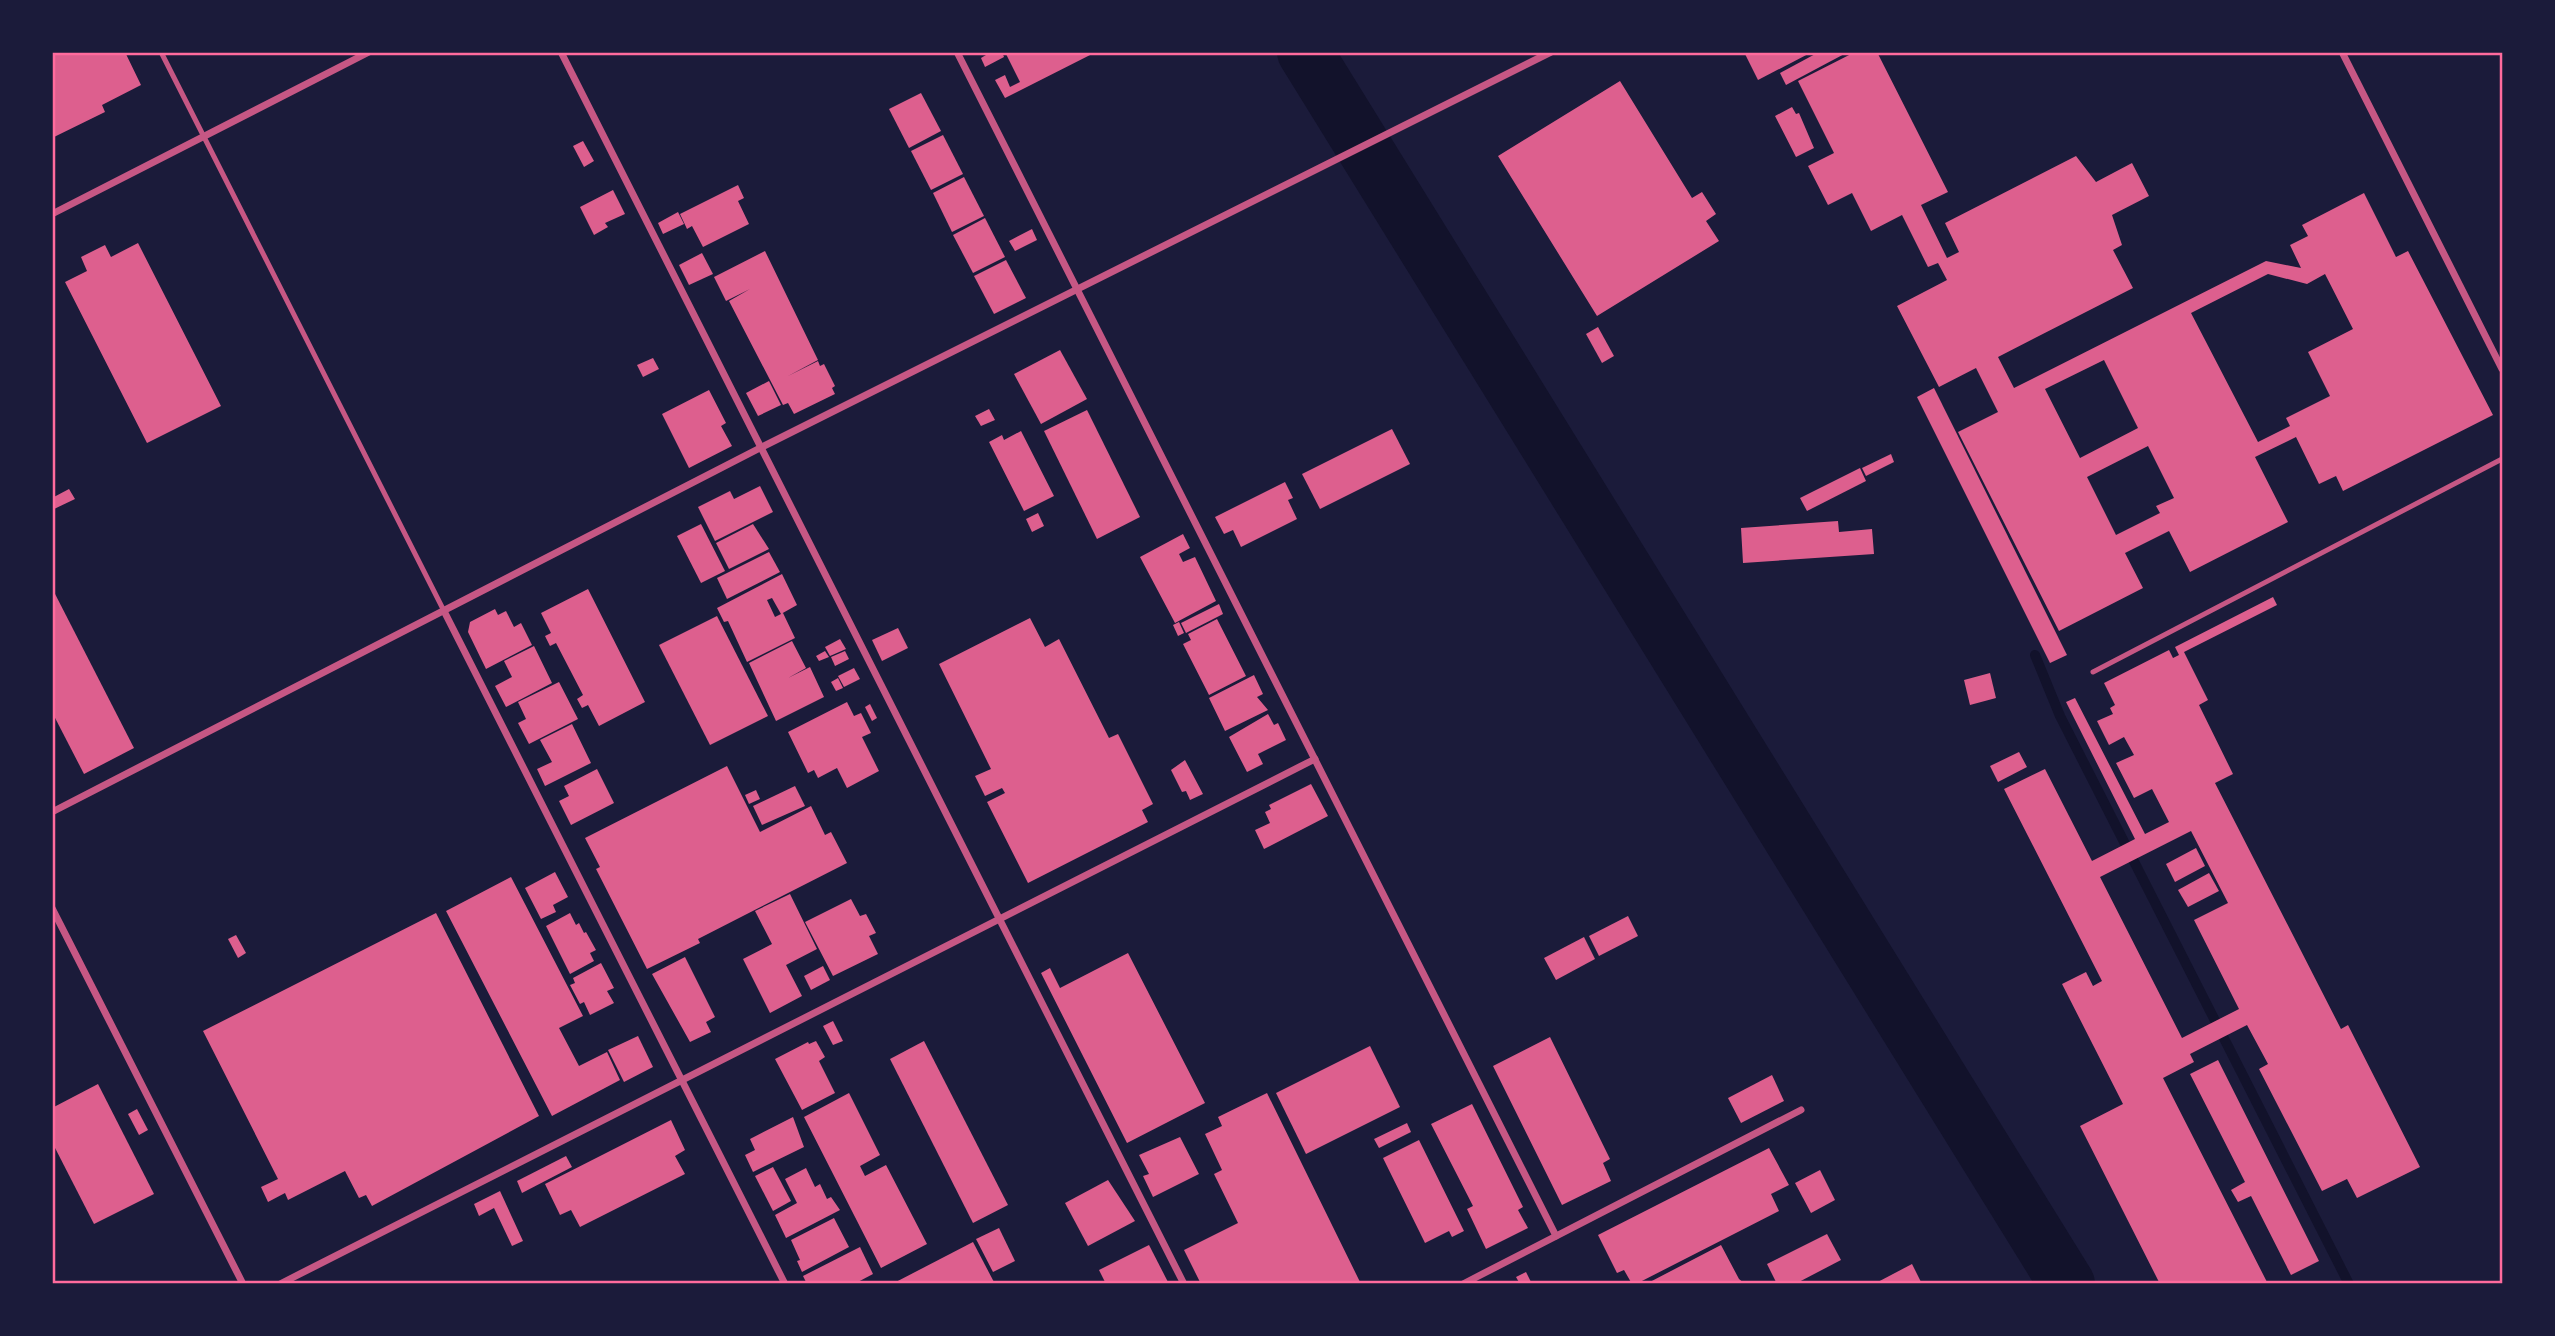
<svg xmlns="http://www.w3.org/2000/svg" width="2555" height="1336" font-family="Mulish,sans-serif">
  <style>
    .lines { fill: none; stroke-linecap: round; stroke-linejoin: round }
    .stream { stroke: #12122b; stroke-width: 10 }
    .river { stroke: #12122b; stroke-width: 56 }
    .building { fill: #dd5f8e; fill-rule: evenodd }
    .service { stroke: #c65784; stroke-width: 5 }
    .minor { stroke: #c65784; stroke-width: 7 }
    .neatline { fill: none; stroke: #ff6b9d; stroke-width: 2.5 }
  </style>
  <rect width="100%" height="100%" fill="#1b1b3a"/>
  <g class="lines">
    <!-- stream -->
    <path class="stream" d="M2035,655L2060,716L2349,1284"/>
    <!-- river -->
    <path class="river" d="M1305,52L2067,1284"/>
  </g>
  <!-- building -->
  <g class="building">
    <path d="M52,52H125L141,85L102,105L105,112L52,138Z"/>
    <path d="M991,52H1002L1004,57L985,67L981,58Z"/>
    <path d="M1005,52H1096L1005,98L995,80L1005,75L1010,87L1020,82Z"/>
    <path d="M1744,52H1812L1758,80Z"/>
    <path d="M1819,52H1848L1786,85L1780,73Z"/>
    <path d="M1855,52H1877L1948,192L1921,205L1947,258L1959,252L1945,223L2076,156L2096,182L2132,163L2149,196L2112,215L2122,245L2113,250L2133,288L1998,357L2014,388L2266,261L2301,268L2290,245L2308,236L2302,225L2364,193L2396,257L2408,251L2493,415L2343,491L2336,476L2319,484L2296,437L2255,457L2288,522L2190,572L2169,531L2125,553L2143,588L2059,631L1958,432L1998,412L1976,368L1939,387L1897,306L1947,280L1938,263L1928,267L1902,215L1871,231L1852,193L1828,205L1808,166L1834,153L1798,81ZM2268,274L2307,284L2325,274L2353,329L2308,352L2330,396L2286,418L2290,426L2258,442L2191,313ZM2104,360L2138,428L2080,458L2045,389ZM2148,446L2174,498L2156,506L2160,513L2116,535L2087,477Z"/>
    <path d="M1620,81L1692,198L1702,192L1716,214L1706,221L1719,241L1597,316L1498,156Z"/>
    <path d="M921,93L941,131L909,148L889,109Z"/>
    <path d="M1792,107L1796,114L1799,113L1814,148L1796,157L1775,116Z"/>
    <path d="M943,135L963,174L931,190L911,151Z"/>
    <path d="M583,141L594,161L584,167L573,146Z"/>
    <path d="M964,177L984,216L952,232L933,193Z"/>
    <path d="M738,185L744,198L738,201L749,224L703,247L692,226L687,229L680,214Z"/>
    <path d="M613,190L625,214L605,223L608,227L594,235L580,207Z"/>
    <path d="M678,212L684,224L663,234L658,223Z"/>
    <path d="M985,218L1005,257L973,273L953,235Z"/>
    <path d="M1032,229L1037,240L1015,251L1009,241Z"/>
    <path d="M138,243L221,406L147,443L65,282L87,271L81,257L105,245L111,257Z"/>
    <path d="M765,251L818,360L788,376L818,361L820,366L824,364L835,386L832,388L835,394L794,414L788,403L783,405L729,301L750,289L726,301L714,277Z"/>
    <path d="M702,253L713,274L689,285L679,265Z"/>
    <path d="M1006,260L1026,298L994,314L974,276Z"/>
    <path d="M1598,327L1614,356L1602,363L1586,334Z"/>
    <path d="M1060,350L1087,399L1041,424L1014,374Z"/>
    <path d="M653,358L659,369L643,377L637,365Z"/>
    <path d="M769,381L781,405L758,416L746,393Z"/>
    <path d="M1934,388L2067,655L2050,663L1917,397Z"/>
    <path d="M709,390L726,423L721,426L732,446L689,468L662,414Z"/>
    <path d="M989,409L995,420L981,426L975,416Z"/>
    <path d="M1087,410L1140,517L1097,539L1044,431Z"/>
    <path d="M1392,429L1410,464L1320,509L1302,474Z"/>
    <path d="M1021,431L1054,496L1024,511L989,442L1002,435L1004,440Z"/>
    <path d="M1891,454L1894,462L1866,476L1862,468Z"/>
    <path d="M1860,468L1866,481L1807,511L1800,498Z"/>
    <path d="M1285,482L1293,498L1288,500L1297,519L1241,547L1233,530L1224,534L1215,517Z"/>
    <path d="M760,486L773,512L715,541L698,507L730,491L734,499Z"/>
    <path d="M69,489L75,499L52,510V498Z"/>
    <path d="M1038,513L1044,526L1032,532L1026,519Z"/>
    <path d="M1838,521L1839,532L1872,529L1874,554L1743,563L1741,528Z"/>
    <path d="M701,524L725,571L701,583L677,536Z"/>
    <path d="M753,524L769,549L729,569L716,543Z"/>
    <path d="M1183,534L1190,548L1179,554L1183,562L1195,557L1216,601L1175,623L1140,557Z"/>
    <path d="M769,552L780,572L727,599L717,578Z"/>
    <path d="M782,574L797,605L781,614L772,598L767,600L775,617L783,613L795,638L747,662L728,621L724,622L717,608Z"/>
    <path d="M52,588L134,748L84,774L52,712Z"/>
    <path d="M588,589L645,702L599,726L588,705L582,708L577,699L583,695L556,643L550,646L545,636L551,633L541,613Z"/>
    <path d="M2273,597L2277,605L2184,652L2208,700L2199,705L2233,774L2215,783L2341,1029L2348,1025L2420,1167L2357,1198L2347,1179L2322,1191L2259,1069L2268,1064L2247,1025L2190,1054L2194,1062L2163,1078L2268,1284H2160L2080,1126L2123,1104L2062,984L2086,972L2093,986L2102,981L2004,789L2045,769L2092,861L2135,839L2066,702L2075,698L2145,834L2169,822L2152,789L2134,798L2116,763L2134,755L2124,737L2109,745L2097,721L2113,714L2110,708L2115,705L2104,683L2169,650L2173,658L2179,655L2175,647ZM2191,831L2228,903L2194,920L2239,1009L2182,1038L2100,877Z"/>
    <path d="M1219,604L1223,614L1186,633L1181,623Z"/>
    <path d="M495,609L498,615L506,611L514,627L521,623L532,645L486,669L468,632L470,622Z"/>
    <path d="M717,616L768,716L710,745L659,645Z"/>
    <path d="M1030,618L1045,647L1059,639L1109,738L1118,734L1153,804L1142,810L1148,822L1028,883L987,802L1005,793L1002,788L985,796L975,776L991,769L939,664Z"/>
    <path d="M1217,619L1246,676L1209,695L1183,644L1191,640L1188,634Z"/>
    <path d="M1179,622L1184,633L1178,636L1173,625Z"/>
    <path d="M898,628L908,648L882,661L872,640Z"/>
    <path d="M840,639L846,649L830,656L825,647Z"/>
    <path d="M792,641L806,668L788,678L810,667L824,697L776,721L749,663Z"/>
    <path d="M534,646L552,683L506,707L495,686L512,677L504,661Z"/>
    <path d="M825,651L829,657L819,661L816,656Z"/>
    <path d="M845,651L849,659L835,666L831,657Z"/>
    <path d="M854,668L860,679L844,687L838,676Z"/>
    <path d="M1990,673L1996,698L1970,705L1964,680Z"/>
    <path d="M1254,675L1263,694L1257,697L1268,710L1225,731L1209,698Z"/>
    <path d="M838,678L843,688L836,691L831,682Z"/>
    <path d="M559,682L578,719L529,744L518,723L526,719L518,702Z"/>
    <path d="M847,702L854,716L861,713L871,733L862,737L879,771L847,788L837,768L818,778L814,770L808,773L788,732Z"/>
    <path d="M870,704L877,718L872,721L865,707Z"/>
    <path d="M1268,714L1274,725L1278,723L1286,740L1258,754L1263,764L1247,772L1229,737Z"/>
    <path d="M572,724L591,763L545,786L537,769L552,762L540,740Z"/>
    <path d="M2019,752L2027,767L1998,782L1990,766Z"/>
    <path d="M1185,760L1203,794L1190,800L1186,791L1182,792L1171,770Z"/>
    <path d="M727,766L760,832L811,806L825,835L831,832L847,863L698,939L700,943L647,969L596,869L600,867L585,838Z"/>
    <path d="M597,769L614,803L571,825L559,801L569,796L564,786Z"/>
    <path d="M1311,784L1328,816L1264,849L1255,830L1270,823L1265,812L1271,809L1269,805Z"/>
    <path d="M795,786L805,806L762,825L753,806Z"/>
    <path d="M756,790L760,799L749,804L745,795Z"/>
    <path d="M2196,848L2205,866L2175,882L2166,864Z"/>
    <path d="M555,872L568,897L553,905L556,912L541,919L525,888Z"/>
    <path d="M2209,873L2219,891L2188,907L2178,890Z"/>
    <path d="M511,877L583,1016L559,1028L579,1066L607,1052L620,1080L552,1116L446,911Z"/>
    <path d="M790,894L817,949L786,965L802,996L770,1013L743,959L772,944L755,911Z"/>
    <path d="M851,899L860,916L866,914L876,933L869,936L878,954L833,976L805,922Z"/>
    <path d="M436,913L539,1116L372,1206L366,1195L359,1198L345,1171L288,1200L285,1193L268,1202L261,1187L278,1179L203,1031Z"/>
    <path d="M570,913L576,925L579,923L584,933L586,932L596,950L590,953L594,961L570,974L546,926Z"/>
    <path d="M1628,916L1638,936L1599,956L1589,936Z"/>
    <path d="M236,935L246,953L238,958L228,939Z"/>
    <path d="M1584,937L1595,959L1556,980L1544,958Z"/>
    <path d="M1128,953L1205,1103L1127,1143L1041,973L1050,968L1060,988Z"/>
    <path d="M685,957L715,1017L706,1022L711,1032L690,1042L652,974Z"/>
    <path d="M601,963L614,988L607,991L614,1003L590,1015L584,1002L580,1004L570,985L575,983L573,978Z"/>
    <path d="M823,966L830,980L811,990L804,976Z"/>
    <path d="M833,1021L843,1041L833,1045L823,1026Z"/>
    <path d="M638,1036L653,1067L624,1082L608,1050Z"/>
    <path d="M1550,1037L1610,1159L1603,1163L1611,1181L1562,1205L1493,1066Z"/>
    <path d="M816,1041L825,1057L819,1061L835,1093L802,1110L775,1059L808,1042L809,1044Z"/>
    <path d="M924,1041L1008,1205L973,1223L890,1059Z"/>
    <path d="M1370,1046L1400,1107L1306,1154L1276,1093Z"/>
    <path d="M2218,1060L2319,1261L2291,1275L2251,1196L2238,1202L2231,1190L2245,1182L2190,1074Z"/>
    <path d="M1772,1075L1784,1101L1741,1123L1728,1098Z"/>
    <path d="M98,1084L154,1194L94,1224L52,1142V1108Z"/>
    <path d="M849,1093L880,1155L860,1166L865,1176L886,1165L927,1244L881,1268L804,1117Z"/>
    <path d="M1267,1093L1361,1284H1201L1184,1250L1238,1223L1214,1174L1222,1170L1205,1134L1222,1126L1218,1117Z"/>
    <path d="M1472,1104L1523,1207L1518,1210L1528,1228L1486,1249L1467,1209L1473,1206L1431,1124Z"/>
    <path d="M137,1109L148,1130L139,1135L128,1114Z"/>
    <path d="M793,1117L804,1147L753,1172L745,1155L755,1150L750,1139Z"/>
    <path d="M671,1120L685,1150L675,1156L685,1174L580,1227L571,1210L560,1215L545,1184Z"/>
    <path d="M1407,1123L1411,1132L1379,1148L1374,1139Z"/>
    <path d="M1180,1137L1199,1174L1153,1197L1143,1176L1149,1174L1139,1155Z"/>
    <path d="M1419,1140L1464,1231L1452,1237L1449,1231L1425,1243L1383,1158Z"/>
    <path d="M1769,1148L1789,1185L1771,1194L1779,1211L1636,1284H1632L1624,1270L1617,1273L1598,1235Z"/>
    <path d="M566,1156L572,1167L522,1193L517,1181Z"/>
    <path d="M773,1167L791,1201L773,1211L755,1176Z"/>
    <path d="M806,1168L815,1187L820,1184L827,1199L831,1197L840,1210L786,1238L775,1215L797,1203L785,1179Z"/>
    <path d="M1820,1170L1835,1200L1811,1213L1795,1183Z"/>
    <path d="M1108,1180L1135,1221L1088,1246L1065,1203Z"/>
    <path d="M500,1191L523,1241L512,1246L494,1208L479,1216L474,1204Z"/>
    <path d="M834,1218L849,1247L802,1272L797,1261L800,1260L791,1240Z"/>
    <path d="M999,1228L1015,1261L993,1272L976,1239Z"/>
    <path d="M1827,1234L1841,1260L1795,1284H1777L1767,1264Z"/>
    <path d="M973,1242L995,1284H892Z"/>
    <path d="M1149,1245L1169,1284H1106L1099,1270Z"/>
    <path d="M1721,1245L1739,1279L1745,1284H1646Z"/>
    <path d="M860,1247L873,1274L854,1284H807L803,1276Z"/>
    <path d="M1912,1264L1922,1284H1874Z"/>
    <path d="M1526,1272L1532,1284H1520L1516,1277Z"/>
  </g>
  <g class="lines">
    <!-- service -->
    <g class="service">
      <path d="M161,52L444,611"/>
      <path d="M2093,672L2502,459"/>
    </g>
    <!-- minor -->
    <g class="minor">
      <path d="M561,52L1184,1284"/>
      <path d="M957,52L1556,1236"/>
      <path d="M2342,52L2502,369"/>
      <path d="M52,214L369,52"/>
      <path d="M444,611L785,1284"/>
      <path d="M52,812L760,448L1551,52"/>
      <path d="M52,908L243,1284"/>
      <path d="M280,1284L1315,759"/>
      <path d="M1463,1284L1801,1110"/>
    </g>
  </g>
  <!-- border -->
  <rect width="2555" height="1336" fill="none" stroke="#1b1b3a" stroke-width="108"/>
  <rect x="54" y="54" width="2447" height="1228" class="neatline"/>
</svg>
